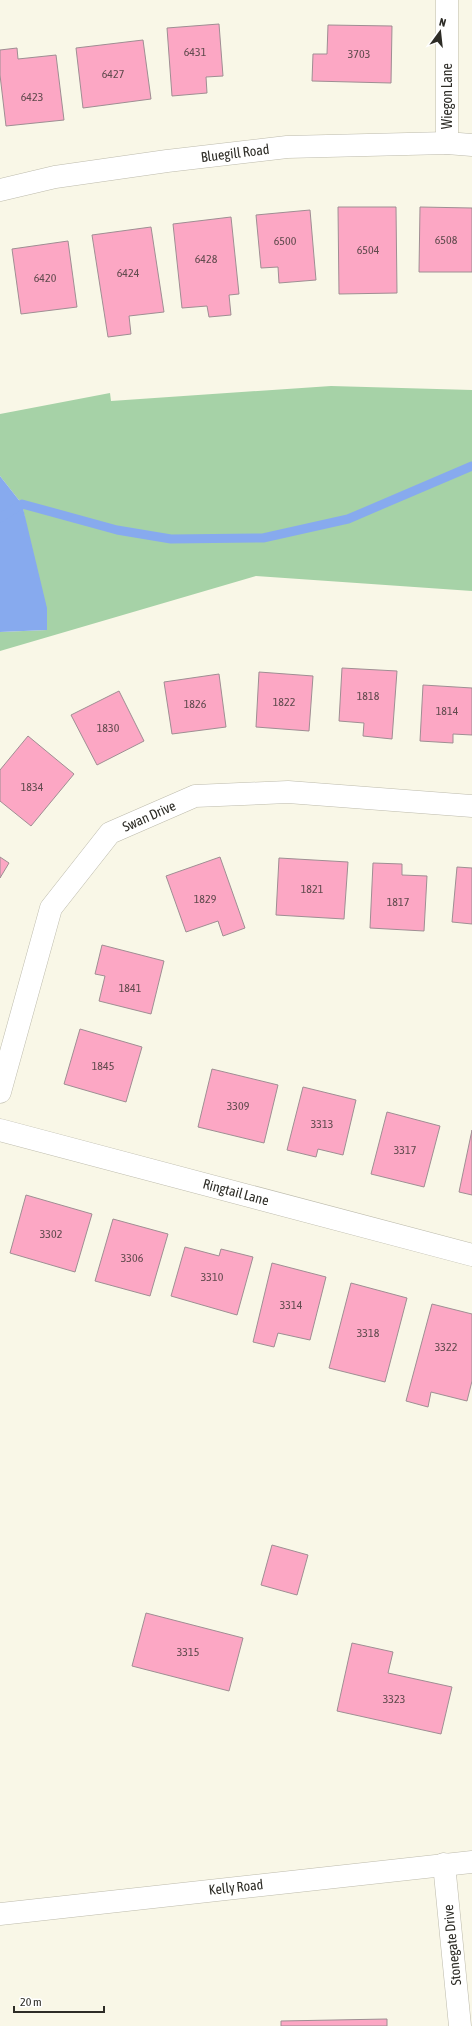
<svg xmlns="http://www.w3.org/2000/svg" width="472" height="2026" font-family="'Asap Condensed',sans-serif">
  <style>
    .green { fill: #a6d2a7 }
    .water { fill: #87aaee }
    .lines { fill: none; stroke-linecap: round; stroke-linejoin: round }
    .stream { stroke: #87aaee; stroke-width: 9 }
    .building { fill: #fca7c4; stroke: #9f8e93 }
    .minor-casing { stroke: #bdbbac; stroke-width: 23 }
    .minor { stroke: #fff; stroke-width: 22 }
    .labels { text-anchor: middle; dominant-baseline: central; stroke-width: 4; stroke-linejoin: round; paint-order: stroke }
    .number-label { font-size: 12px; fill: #614b4e }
    .street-label { font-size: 14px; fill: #2d2c26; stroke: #fff }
  </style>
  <rect width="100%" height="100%" fill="#f9f7e7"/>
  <!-- green -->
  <path class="green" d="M331,386L472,390V591L256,576L0,651V632L47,630L22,504L0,476V414L110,393L111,401Z"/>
  <!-- water -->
  <path class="water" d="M0,476L22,504L47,608V630L0,632Z"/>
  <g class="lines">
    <!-- stream -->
    <path class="stream" d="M0,518L22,504L117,530L171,539L263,538L348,519L472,466"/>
  </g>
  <!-- building -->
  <g class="building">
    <path d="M219,24L223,76L206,77L207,93L172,96L167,28Z"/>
    <path d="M328,25L392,26L391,83L312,81L313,54H327Z"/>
    <path d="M143,40L151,99L83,108L76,48Z"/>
    <path d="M17,48L18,59L56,55L64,120L6,126L0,75V50Z"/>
    <path d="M338,207H396L397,293L339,294Z"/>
    <path d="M420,207L472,208V272H419Z"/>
    <path d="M310,210L316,280L279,283L278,267L261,268L256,215Z"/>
    <path d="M231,217L239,294L229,295L231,315L209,317L207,306L182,308L173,224Z"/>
    <path d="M151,227L164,312L129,316L131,334L108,337L92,235Z"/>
    <path d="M68,241L77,307L21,314L12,249Z"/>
    <path d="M342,668L397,671L392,739L363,736L364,723L339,721Z"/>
    <path d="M259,672L313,676L309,731L256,727Z"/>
    <path d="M219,674L226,727L172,734L164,682Z"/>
    <path d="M423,685L472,688V735L453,734V743L420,741Z"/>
    <path d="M119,691L144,741L97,765L71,715Z"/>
    <path d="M28,736L74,774L31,826L0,801V770Z"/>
    <path d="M0,857L9,863L0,878Z"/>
    <path d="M220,857L245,928L223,936L218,921L186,932L166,876Z"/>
    <path d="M279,858L348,862L344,919L276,915Z"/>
    <path d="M373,863L402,864V875L427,876L424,931L370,928Z"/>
    <path d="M457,867L472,868V924L452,922Z"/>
    <path d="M102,945L164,961L151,1014L99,1001L105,976L95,974Z"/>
    <path d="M80,1029L142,1047L126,1102L64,1084Z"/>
    <path d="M212,1069L278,1085L264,1143L198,1127Z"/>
    <path d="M303,1087L356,1100L343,1155L318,1149L316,1157L287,1150Z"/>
    <path d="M387,1112L440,1126L424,1187L371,1174Z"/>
    <path d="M472,1130V1195L459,1192Z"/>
    <path d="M26,1195L92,1214L75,1272L10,1253Z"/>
    <path d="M113,1219L168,1234L150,1296L95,1281Z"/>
    <path d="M185,1247L219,1256L221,1249L253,1257L237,1315L171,1296Z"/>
    <path d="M272,1263L326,1277L310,1340L278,1333L274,1347L253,1342Z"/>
    <path d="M351,1283L407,1298L385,1382L329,1368Z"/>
    <path d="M432,1304L472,1314V1381L467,1401L431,1392L428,1407L406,1401Z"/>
    <path d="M272,1545L308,1555L297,1595L261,1585Z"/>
    <path d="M146,1613L243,1638L229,1691L132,1666Z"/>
    <path d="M352,1643L393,1652L388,1673L452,1687L441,1734L337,1711Z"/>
    <path d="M387,2019V2026H281V2021Z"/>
  </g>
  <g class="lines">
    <defs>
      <g id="minor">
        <path d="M447,143V0"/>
        <path d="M0,190L55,177L167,161L287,147L447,143L472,145"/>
        <path d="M0,1092L51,908L110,833L195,796L288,792L472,806"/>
        <path d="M0,1130L472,1255"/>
        <path d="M444,1864L460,2026"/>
        <path d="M0,1914L472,1862"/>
      </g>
    </defs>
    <!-- minor casing -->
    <use href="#minor" class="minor-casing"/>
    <!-- minor -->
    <use href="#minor" class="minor"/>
  </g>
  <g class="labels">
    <!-- number labels -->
    <g class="number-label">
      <text x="195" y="52">6431</text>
      <text x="359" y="54">3703</text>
      <text x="113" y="74">6427</text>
      <text x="32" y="97">6423</text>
      <text x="446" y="240">6508</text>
      <text x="285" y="241">6500</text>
      <text x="368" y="250">6504</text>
      <text x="206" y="259">6428</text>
      <text x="128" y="273">6424</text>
      <text x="45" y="278">6420</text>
      <text x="368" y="696">1818</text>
      <text x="284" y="702">1822</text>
      <text x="195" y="704">1826</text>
      <text x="447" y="711">1814</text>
      <text x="108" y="728">1830</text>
      <text x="32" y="787">1834</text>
      <text x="312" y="889">1821</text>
      <text x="205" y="899">1829</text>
      <text x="398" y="902">1817</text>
      <text x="130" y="988">1841</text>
      <text x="103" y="1066">1845</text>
      <text x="238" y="1106">3309</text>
      <text x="322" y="1124">3313</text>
      <text x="405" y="1150">3317</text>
      <text x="51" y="1234">3302</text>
      <text x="132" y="1258">3306</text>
      <text x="212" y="1277">3310</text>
      <text x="291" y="1305">3314</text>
      <text x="368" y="1333">3318</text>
      <text x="446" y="1347">3322</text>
      <text x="188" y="1652">3315</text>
      <text x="394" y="1699">3323</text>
    </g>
    <!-- street labels -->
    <g class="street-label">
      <text transform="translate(447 96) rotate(-90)">Wiegon Lane</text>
      <text transform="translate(235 153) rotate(-7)">Bluegill Road</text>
      <text transform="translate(149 816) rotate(-24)">Swan Drive</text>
      <text transform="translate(236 1192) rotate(15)">Ringtail Lane</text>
      <text transform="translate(236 1887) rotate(-6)">Kelly Road</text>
      <text transform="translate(452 1945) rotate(-96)">Stonegate Drive</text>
    </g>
  </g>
  <!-- north arrow -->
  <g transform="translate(440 32) rotate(15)" stroke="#ffffff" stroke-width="3" paint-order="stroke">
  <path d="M0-3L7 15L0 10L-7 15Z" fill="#2d2c26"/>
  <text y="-6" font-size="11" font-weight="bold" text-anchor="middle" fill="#2d2c26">N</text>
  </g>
  <!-- scale -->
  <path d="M14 2006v6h90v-6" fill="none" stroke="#2d2c26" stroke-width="2"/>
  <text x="20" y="2006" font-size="12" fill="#2d2c26" stroke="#ffffff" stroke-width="3" paint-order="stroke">20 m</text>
</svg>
